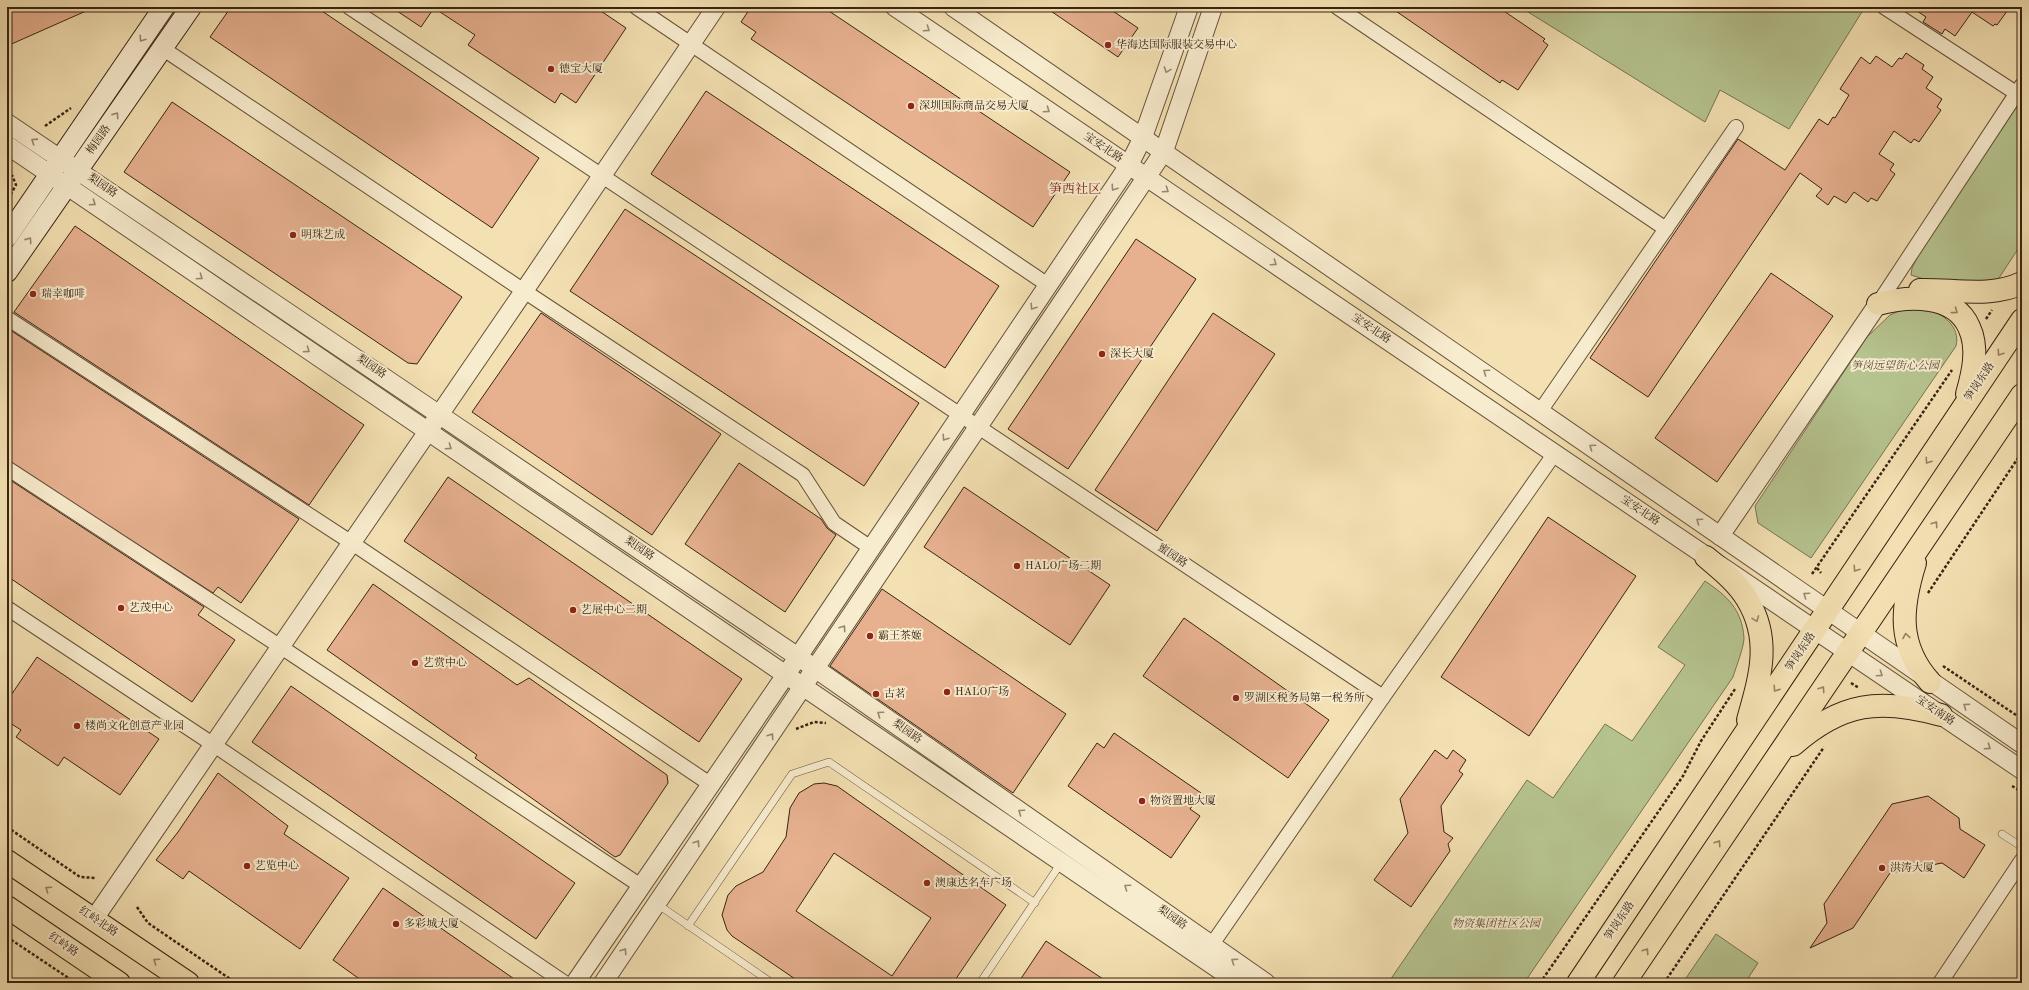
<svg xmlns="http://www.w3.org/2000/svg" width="2029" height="990" font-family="'Old Standard TT','Noto Serif SC',serif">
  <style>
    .green { fill: #b6c490; stroke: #767452 }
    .building { fill: #e7b190; stroke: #372313; fill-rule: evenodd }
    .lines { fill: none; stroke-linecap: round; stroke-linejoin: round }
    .service-casing { stroke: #66523b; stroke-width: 8 }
    .minor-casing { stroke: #66523b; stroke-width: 16 }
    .tertiary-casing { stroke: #66523b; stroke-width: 20 }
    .secondary-casing { stroke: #372313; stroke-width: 22 }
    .primary-casing { stroke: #372313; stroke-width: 24 }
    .path { stroke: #372313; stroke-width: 2.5; stroke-dasharray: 3 2; stroke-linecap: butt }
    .service { stroke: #f8ecce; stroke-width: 7 }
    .minor { stroke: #f8ecce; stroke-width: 14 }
    .tertiary { stroke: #f8ecce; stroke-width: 18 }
    .secondary { stroke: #f8ecce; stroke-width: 20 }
    .primary { stroke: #f4e1b3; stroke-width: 22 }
    .oneway { stroke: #988870 }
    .oneway2 { stroke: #968263 }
    .poi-dot { fill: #8f2418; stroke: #f8ecce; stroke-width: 1.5 }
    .labels { text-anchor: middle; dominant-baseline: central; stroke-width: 4; stroke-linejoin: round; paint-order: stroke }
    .poi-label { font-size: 11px; fill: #372313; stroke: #f8ecce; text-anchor: start }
    .street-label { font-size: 11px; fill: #372313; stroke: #f8ecce }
    .park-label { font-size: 11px; font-style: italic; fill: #574b32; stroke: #f8ecce }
    .quarter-label { font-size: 13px; fill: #7a1f14; stroke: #f8ecce }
  </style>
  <rect width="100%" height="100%" fill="#f4e1b3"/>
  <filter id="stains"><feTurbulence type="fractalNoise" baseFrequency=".005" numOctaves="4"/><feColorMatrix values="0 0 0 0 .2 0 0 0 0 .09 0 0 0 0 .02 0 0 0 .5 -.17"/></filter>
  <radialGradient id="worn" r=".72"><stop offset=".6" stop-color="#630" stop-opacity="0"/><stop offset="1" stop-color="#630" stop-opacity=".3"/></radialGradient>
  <!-- green -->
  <g class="green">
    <path d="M1520,7H1865L1789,129L1720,90L1705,122Z"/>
    <path d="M2022,98V243L1997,281L1927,280L1911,275L1912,268L1921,250Z"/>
    <path d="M1906,308C1912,309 1919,308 1925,309C1942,312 1961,327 1956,346L1811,558L1758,523L1755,506L1867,337L1890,315Z"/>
    <path d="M1705,581C1727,596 1742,609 1744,638C1744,647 1736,667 1733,677L1524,983H1388L1527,780L1553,798L1605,724L1632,741L1685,665L1658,647Z"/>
    <path d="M1716,934L1758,963L1745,983H1686L1684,981Z"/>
  </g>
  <!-- building -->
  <g class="building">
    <path d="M7,7H95L7,46Z"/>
    <path d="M231,7H316L539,158L492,228L210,37Z"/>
    <path d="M391,7H595L626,28L576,103L561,93L555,103L468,45L475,35L434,8L421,27Z"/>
    <path d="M751,7H823L1070,172L1033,227L751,39L756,32L741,22Z"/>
    <path d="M1045,7H1107L1138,28L1118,57Z"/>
    <path d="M1390,7H1498L1545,39L1543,41L1548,45L1518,90L1502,80L1500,83Z"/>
    <path d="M1911,7H2010L1997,25L1995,24L1993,26L1972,12L1955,36L1945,29L1942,34L1923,22L1926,17Z"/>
    <path d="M1906,53L1924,65L1922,69L1933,77L1926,88L1942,99L1937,107L1941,110L1919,142L1914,139L1911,143L1894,131L1879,154L1894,164L1890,170L1895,174L1877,201L1871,198L1868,202L1854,192L1846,203L1834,196L1828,205L1816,196L1822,189L1800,173L1648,397L1590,358L1738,139L1785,170L1819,119L1828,125L1833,117L1835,118L1849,95L1840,89L1861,57L1870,64L1876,56L1892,67L1899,58L1902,59Z"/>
    <path d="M706,91L999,286L945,368L651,174Z"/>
    <path d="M172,102L462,297L417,364L408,363L124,172Z"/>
    <path d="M625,209L919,403L864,486L570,291Z"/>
    <path d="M75,226L364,425L309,505L14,312Z"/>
    <path d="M1136,239L1196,279L1068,469L1008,429Z"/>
    <path d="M1771,273L1833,316L1717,482L1655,438Z"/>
    <path d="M541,313L721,434L652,535L472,412Z"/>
    <path d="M1213,313L1275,354L1157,531L1095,490Z"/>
    <path d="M7,328L299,519L241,603L218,587L213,593L7,460Z"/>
    <path d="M739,463L821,519L827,528L836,535L785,612L685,544Z"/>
    <path d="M448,477L742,679L699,742L404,541Z"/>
    <path d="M7,478L204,607L198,615L235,640L192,702L7,576Z"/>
    <path d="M964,487L1110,585L1070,645L924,547Z"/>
    <path d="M1548,517L1636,576L1529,736L1441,677Z"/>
    <path d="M373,584L517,685L529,678L667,775L668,783L620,855L615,857L475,758L477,755L327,650Z"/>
    <path d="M882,589L1066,714L1013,793L830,666Z"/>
    <path d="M1184,618L1329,720L1288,778L1143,676Z"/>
    <path d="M37,657L159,739L120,795L64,757L58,766L16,737L21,730L7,721V701Z"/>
    <path d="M291,686L575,883L536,939L252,742Z"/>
    <path d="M1114,733L1201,793L1190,809L1200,816L1171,858L1068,786L1097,743L1104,748Z"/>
    <path d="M1435,750L1447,759L1453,750L1466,760L1459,771L1463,774L1441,806L1444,832L1453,838L1448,844L1450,851L1411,907L1374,880L1408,833L1400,799Z"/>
    <path d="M218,773L288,826L284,834L349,878L300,949L189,871L183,879L156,860L178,832Z"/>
    <path d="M824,783L837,786L1006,905L953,983H801L732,936L727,930L722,915L728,895L736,886L763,872L786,837L790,808L799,793L814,784ZM834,853L931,918L892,976L796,911Z"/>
    <path d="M1928,796L1959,818L1960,829L1985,845L1964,878L1942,863L1890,873L1853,928L1810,948L1827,923L1824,904L1892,804Z"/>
    <path d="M383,888L520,983H365L333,960Z"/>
    <path d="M1046,941L1109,983H1018Z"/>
  </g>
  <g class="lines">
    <defs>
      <g id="service">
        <path d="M2002,834L2022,847"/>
        <path d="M657,904L772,983"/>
        <path d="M688,926L792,774L829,762L1035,903"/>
        <path d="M980,983L1061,863"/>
      </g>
      <g id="minor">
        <path d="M349,7L1383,697"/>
        <path d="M636,7L1048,285"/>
        <path d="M1337,7L1666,229"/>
        <path d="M1884,7L2016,93"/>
        <path d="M162,48L524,291L803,475L834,523L871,548"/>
        <path d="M1878,304L2022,85"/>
        <path d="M7,318L352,543L710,784"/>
        <path d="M1541,410L1736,127"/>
        <path d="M7,468L281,647L641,886"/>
        <path d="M7,608L214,745L565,983"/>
        <path d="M1206,953L1383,697L1555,453"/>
        <path d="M1940,983L2022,860"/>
      </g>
      <g id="tertiary">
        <path d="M895,7L2022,770"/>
        <path d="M953,7L2022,744"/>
        <path d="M7,123L816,669L1266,983"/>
        <path d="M7,145L1239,983"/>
        <path d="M1720,536L1878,304"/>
        <path d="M94,919L524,291L716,7"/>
        <path d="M575,983L798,657L1129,165L1143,137L1189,7"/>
        <path d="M603,983L1164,151L1213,7"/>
      </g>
      <g id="secondary">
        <path d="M7,237L164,7"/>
        <path d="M7,272L191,7"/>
      </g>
      <g id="primary">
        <path d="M1920,290C1953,289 1991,298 2022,283"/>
        <path d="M1878,304C1907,296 1954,293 1969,327C1979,348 1973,373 1967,394"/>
        <path d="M1706,557C1720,569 1737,582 1747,599C1772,640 1760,677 1748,720"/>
        <path d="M1915,563C1901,608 1897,645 1930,682"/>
        <path d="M1793,745C1842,702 1880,698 1941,715"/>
        <path d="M7,861L188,983"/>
        <path d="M7,907L119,983"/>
        <path d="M1578,983L2022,320"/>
        <path d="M1624,983L2022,395"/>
      </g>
    </defs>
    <!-- service casing -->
    <use href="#service" class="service-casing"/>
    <!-- minor casing -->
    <use href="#minor" class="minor-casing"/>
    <!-- tertiary casing -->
    <use href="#tertiary" class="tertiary-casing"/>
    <!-- secondary casing -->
    <use href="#secondary" class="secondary-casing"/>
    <!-- primary casing -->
    <use href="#primary" class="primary-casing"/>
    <!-- path -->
    <g class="path">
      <path d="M45,126L71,108"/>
      <path d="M8,199L16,185L12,175"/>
      <path d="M1986,319L1992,310"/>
      <path d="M1817,568L1821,573"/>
      <path d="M1812,574L1952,370"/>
      <path d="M1928,593L2022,452"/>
      <path d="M1943,666L2022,719"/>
      <path d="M1851,683L1859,688"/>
      <path d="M796,729L814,722L826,723"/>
      <path d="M2012,786L2022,792"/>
      <path d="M7,827L80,877L96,878"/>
      <path d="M137,907L148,923L236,983"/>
      <path d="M7,937L76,983"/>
      <path d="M1540,983L1683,776L1701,741L1735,689"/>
      <path d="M1664,983L1824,747"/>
    </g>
    <!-- service -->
    <use href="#service" class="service"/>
    <!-- minor -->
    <use href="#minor" class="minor"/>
    <!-- tertiary -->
    <use href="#tertiary" class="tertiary"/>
    <!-- secondary -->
    <use href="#secondary" class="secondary"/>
    <!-- primary -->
    <use href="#primary" class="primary"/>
  </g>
  <!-- one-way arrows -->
  <defs><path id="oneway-chevron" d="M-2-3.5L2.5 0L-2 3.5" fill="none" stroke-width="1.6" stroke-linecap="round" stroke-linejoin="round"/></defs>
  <g class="oneway">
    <use href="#oneway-chevron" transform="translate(927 29) rotate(34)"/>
    <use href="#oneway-chevron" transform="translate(142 39) rotate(124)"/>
    <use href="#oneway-chevron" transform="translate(1167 70) rotate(110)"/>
    <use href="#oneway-chevron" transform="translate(1047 110) rotate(34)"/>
    <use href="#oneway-chevron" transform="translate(116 115) rotate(-55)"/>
    <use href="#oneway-chevron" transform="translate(34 141) rotate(-147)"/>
    <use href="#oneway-chevron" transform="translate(1114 188) rotate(124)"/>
    <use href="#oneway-chevron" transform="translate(1166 190) rotate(34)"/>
    <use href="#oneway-chevron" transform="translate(93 203) rotate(34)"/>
    <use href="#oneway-chevron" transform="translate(29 240) rotate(-55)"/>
    <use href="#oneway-chevron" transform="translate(1274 263) rotate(34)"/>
    <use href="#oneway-chevron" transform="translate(200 277) rotate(34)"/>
    <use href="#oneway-chevron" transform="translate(1033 307) rotate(124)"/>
    <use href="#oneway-chevron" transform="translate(307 350) rotate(34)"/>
    <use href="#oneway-chevron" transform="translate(1486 372) rotate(-145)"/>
    <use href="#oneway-chevron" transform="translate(945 438) rotate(124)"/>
    <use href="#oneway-chevron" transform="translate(449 447) rotate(34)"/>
    <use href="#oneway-chevron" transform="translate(1592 447) rotate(-145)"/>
    <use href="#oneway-chevron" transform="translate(1699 521) rotate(-145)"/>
    <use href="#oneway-chevron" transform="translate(1806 595) rotate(-146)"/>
    <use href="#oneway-chevron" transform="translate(843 628) rotate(-56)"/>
    <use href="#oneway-chevron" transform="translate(1880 674) rotate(34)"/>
    <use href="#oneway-chevron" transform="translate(1966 706) rotate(-146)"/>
    <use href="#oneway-chevron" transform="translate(880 714) rotate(-145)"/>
    <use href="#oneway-chevron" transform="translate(771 736) rotate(-56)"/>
    <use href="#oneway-chevron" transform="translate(1988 747) rotate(34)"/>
    <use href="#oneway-chevron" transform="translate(1021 812) rotate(-145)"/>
    <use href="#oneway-chevron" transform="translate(697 843) rotate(-56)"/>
    <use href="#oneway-chevron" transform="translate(1127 887) rotate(-145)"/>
    <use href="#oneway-chevron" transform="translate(624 951) rotate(-56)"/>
    <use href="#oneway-chevron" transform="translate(1234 961) rotate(-146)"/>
  </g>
  <g class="oneway2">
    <use href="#oneway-chevron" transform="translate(1955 311) rotate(36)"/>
    <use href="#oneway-chevron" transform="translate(2000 353) rotate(124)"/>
    <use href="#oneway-chevron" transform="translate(1928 461) rotate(124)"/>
    <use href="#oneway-chevron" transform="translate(1935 524) rotate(-56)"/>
    <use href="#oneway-chevron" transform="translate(1856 569) rotate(124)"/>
    <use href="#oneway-chevron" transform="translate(1756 619) rotate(69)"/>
    <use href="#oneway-chevron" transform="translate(1906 636) rotate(-99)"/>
    <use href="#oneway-chevron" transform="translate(1776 689) rotate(124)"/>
    <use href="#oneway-chevron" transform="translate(1822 689) rotate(-56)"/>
    <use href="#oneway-chevron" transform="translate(1718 843) rotate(-56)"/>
    <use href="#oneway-chevron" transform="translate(48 889) rotate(-146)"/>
    <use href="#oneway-chevron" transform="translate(1646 951) rotate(-56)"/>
    <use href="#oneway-chevron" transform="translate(156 961) rotate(-146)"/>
  </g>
  <!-- markers -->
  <g class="poi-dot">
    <circle cx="1108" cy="45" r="4"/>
    <circle cx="551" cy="69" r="4"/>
    <circle cx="911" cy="106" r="4"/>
    <circle cx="293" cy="235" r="4"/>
    <circle cx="33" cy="294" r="4"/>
    <circle cx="1102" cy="354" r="4"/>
    <circle cx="1017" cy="566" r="4"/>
    <circle cx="121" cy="608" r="4"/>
    <circle cx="573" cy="610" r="4"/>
    <circle cx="870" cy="636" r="4"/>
    <circle cx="415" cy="663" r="4"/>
    <circle cx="947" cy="692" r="4"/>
    <circle cx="876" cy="694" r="4"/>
    <circle cx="1236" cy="698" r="4"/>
    <circle cx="77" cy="726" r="4"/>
    <circle cx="1142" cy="801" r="4"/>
    <circle cx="247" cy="866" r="4"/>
    <circle cx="1882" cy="868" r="4"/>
    <circle cx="927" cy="883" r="4"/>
    <circle cx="396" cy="924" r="4"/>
  </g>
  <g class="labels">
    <!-- poi labels -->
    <g class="poi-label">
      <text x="1116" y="45">华海达国际服装交易中心</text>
      <text x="559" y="69">德宝大厦</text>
      <text x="919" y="106">深圳国际商品交易大厦</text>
      <text x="301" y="235">明珠艺成</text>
      <text x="41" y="294">瑞幸咖啡</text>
      <text x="1110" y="354">深长大厦</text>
      <text x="1025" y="566">HALO广场二期</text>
      <text x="129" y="608">艺茂中心</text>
      <text x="581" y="610">艺展中心二期</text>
      <text x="878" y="636">霸王茶姬</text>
      <text x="423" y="663">艺赏中心</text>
      <text x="955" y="692">HALO广场</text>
      <text x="884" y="694">古茗</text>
      <text x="1244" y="698">罗湖区税务局第一税务所</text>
      <text x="85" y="726">楼尚文化创意产业园</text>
      <text x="1150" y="801">物资置地大厦</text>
      <text x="255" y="866">艺览中心</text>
      <text x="1890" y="868">洪涛大厦</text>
      <text x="935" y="883">澳康达名车广场</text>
      <text x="404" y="924">多彩城大厦</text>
    </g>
    <!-- street labels -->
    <g class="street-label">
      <text transform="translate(99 140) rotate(-55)">梅园路</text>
      <text transform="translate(1103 148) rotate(34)">宝安北路</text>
      <text transform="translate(102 186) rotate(34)">梨园路</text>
      <text transform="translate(1371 329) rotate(34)">宝安北路</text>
      <text transform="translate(371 367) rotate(34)">梨园路</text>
      <text transform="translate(1980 382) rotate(-56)">笋岗东路</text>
      <text transform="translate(1640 511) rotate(34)">宝安北路</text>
      <text transform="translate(639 549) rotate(34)">梨园路</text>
      <text transform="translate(1172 556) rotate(34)">蜜园路</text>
      <text transform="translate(1801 652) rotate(-56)">笋岗东路</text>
      <text transform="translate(1935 711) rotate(34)">宝安南路</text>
      <text transform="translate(907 732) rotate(35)">梨园路</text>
      <text transform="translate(1172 918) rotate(35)">梨园路</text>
      <text transform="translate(1620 921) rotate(-56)">笋岗东路</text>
      <text transform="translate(98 922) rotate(34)">红岭北路</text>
      <text transform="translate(63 945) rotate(34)">红岭路</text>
    </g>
    <!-- park labels -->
    <g class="park-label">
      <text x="1895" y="366">笋岗远望街心公园</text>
      <text x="1496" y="924">物资集团社区公园</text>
    </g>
    <!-- quarter labels -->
    <g class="quarter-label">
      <text x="1075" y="189">笋西社区</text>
    </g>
  </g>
  <!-- margin -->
  <rect width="2029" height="990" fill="none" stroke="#f4e1b3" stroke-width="24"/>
  <rect x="8" y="8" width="2013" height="974" fill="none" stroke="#372313" stroke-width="2"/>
  <rect x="12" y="12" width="2005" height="966" fill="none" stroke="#372313"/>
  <rect width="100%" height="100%" filter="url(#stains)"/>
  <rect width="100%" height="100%" fill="url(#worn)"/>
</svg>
